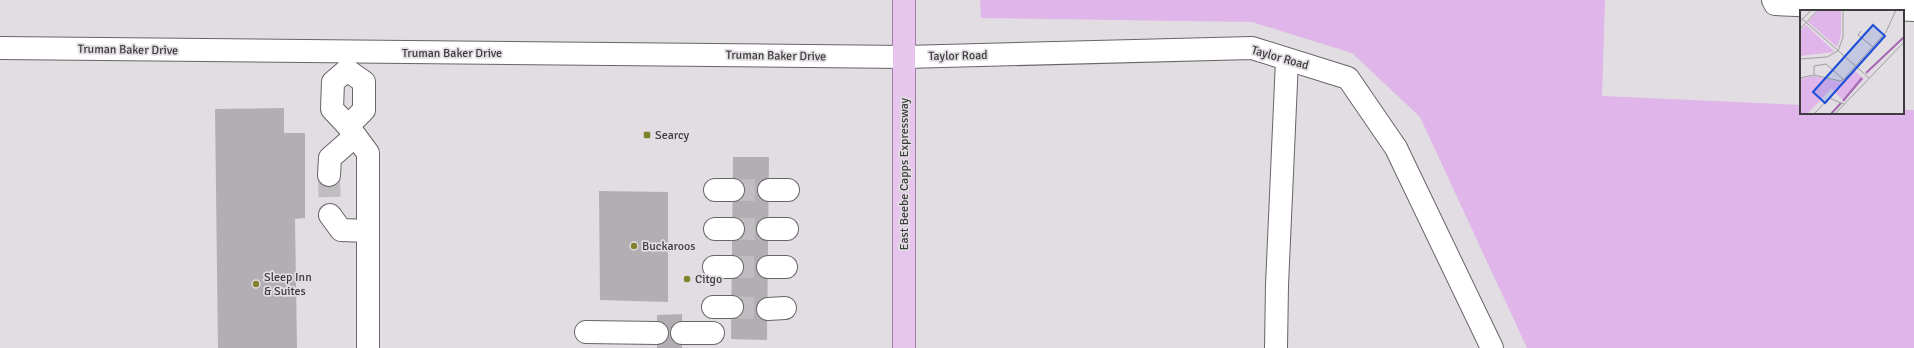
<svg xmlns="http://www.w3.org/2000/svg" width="1914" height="348" font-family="Signika,sans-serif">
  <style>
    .green { fill: #e0b5e9 }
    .building { fill: #b2aeb3 }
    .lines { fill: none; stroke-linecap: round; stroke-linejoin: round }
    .minor-tunnel { stroke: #c0bdc1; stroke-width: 22; stroke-dasharray: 22 11; stroke-linecap: butt }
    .minor-casing { stroke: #686468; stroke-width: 24 }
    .major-casing { stroke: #a17da7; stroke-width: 24 }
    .minor { stroke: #fff; stroke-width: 22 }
    .major { stroke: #e6c6ec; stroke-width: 22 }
    .poi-dot { fill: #80822c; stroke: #e1dde2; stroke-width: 1.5 }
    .labels { text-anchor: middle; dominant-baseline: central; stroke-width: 3.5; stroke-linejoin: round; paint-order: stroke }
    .street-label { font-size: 12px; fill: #3e3c3e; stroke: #e1dde2 }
    .poi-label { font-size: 12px; fill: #3e3c3e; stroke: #e1dde2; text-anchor: start }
    .inset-river { fill: none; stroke: #a569b1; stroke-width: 2 }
    .inset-road { fill: none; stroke: #a09da0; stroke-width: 1 }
    .view { fill: #1d4ed8; fill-opacity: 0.15; stroke: #1d4ed8; stroke-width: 2 }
    .inset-edge { fill: none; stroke: #3e3c3e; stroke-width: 2 }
  </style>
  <rect width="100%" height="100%" fill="#e1dde2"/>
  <!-- green -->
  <path class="green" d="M980,0H1605L1602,96L1801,105V113H1903V110H1914V348H1527L1420,117L1352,53L1252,22L981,18Z"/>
  <!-- building -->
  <g class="building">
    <path d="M284,108V133H305V218L295,219L297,348H218L215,109Z"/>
    <path d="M733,157H769L767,340L731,339Z"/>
    <path d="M599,191L668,192V302L600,300Z"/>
    <path d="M682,314V348H657V315Z"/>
  </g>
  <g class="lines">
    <!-- minor-tunnel -->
    <g class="minor-tunnel">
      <path d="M329,175L330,215"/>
      <path d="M733,190H769"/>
      <path d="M733,229H768"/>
      <path d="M732,267H768"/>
      <path d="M732,307L768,309"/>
    </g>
    <defs>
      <g id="minor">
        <path d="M1773,0L1775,4L1914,10"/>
        <path d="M0,48L905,57L1252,48L1348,78L1396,148L1492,348"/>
        <path d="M347,70L333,82L332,109L348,126L368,153V348"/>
        <path d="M347,70L364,82V110L348,126"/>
        <path d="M329,175L330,158L355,136"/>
        <path d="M715,190H733"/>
        <path d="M769,190H788"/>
        <path d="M330,215L341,230L368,231"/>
        <path d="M715,229H733"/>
        <path d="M768,229H787"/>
        <path d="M714,267H732"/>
        <path d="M768,267H786"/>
        <path d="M713,307H732"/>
        <path d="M768,309L785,308"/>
        <path d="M586,332L657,333"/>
        <path d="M682,333H713"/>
        <path d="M1276,348L1277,285L1287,60"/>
      </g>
      <path id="major" d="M904,0V348"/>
    </defs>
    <!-- minor casing -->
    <use href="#minor" class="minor-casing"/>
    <!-- major casing -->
    <use href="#major" class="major-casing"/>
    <!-- minor -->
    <use href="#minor" class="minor"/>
    <!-- major -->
    <use href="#major" class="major"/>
  </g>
  <!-- markers -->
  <g class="poi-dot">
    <rect x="643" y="131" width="8" height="8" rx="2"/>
    <circle cx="634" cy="246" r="4"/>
    <circle cx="687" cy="279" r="4"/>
    <circle cx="256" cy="284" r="4"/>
  </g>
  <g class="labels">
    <!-- street labels -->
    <g class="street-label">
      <text transform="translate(128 50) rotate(1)">Truman Baker Drive</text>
      <text x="452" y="53">Truman Baker Drive</text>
      <text transform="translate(776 56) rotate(1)">Truman Baker Drive</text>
      <text transform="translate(958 56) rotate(-1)">Taylor Road</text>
      <text transform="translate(1280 58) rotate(16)">Taylor Road</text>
      <text transform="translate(904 174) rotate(-90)">East Beebe Capps Expressway</text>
    </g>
    <!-- poi labels -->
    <g class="poi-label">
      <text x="655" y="135">Searcy</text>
      <text x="642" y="246">Buckaroos</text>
      <text x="264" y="277">Sleep Inn<tspan x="264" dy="14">&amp; Suites</tspan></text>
      <text x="695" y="279">Citgo</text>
    </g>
  </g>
  <!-- overview -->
  <g transform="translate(1800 10)">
    <rect width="104" height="104" fill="#e1dde2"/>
    <path d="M19,0H41V25L37,37L8,12ZM6,15L34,41V42L0,46V21ZM54,60L64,69L44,91L31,79L7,104H0V69L14,66L41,72Z" fill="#e0b5e9"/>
    <path class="inset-river" d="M66,63L104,27M43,91L62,68M31,104L41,93"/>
    <path class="inset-road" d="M0,7L69,68M0,12L11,0M0,19L18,0M61,21L58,25L73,37M0,49L27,47L38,41L43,27V0M14,65V56L26,54L43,69M0,68L14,65L40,71L44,69L86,22L96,0M14,104L29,88L44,94M35,104L104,32"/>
    <path class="view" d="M73,15L85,26L25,93L13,82Z"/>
    <rect width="104" height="104" class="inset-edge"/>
  </g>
</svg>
